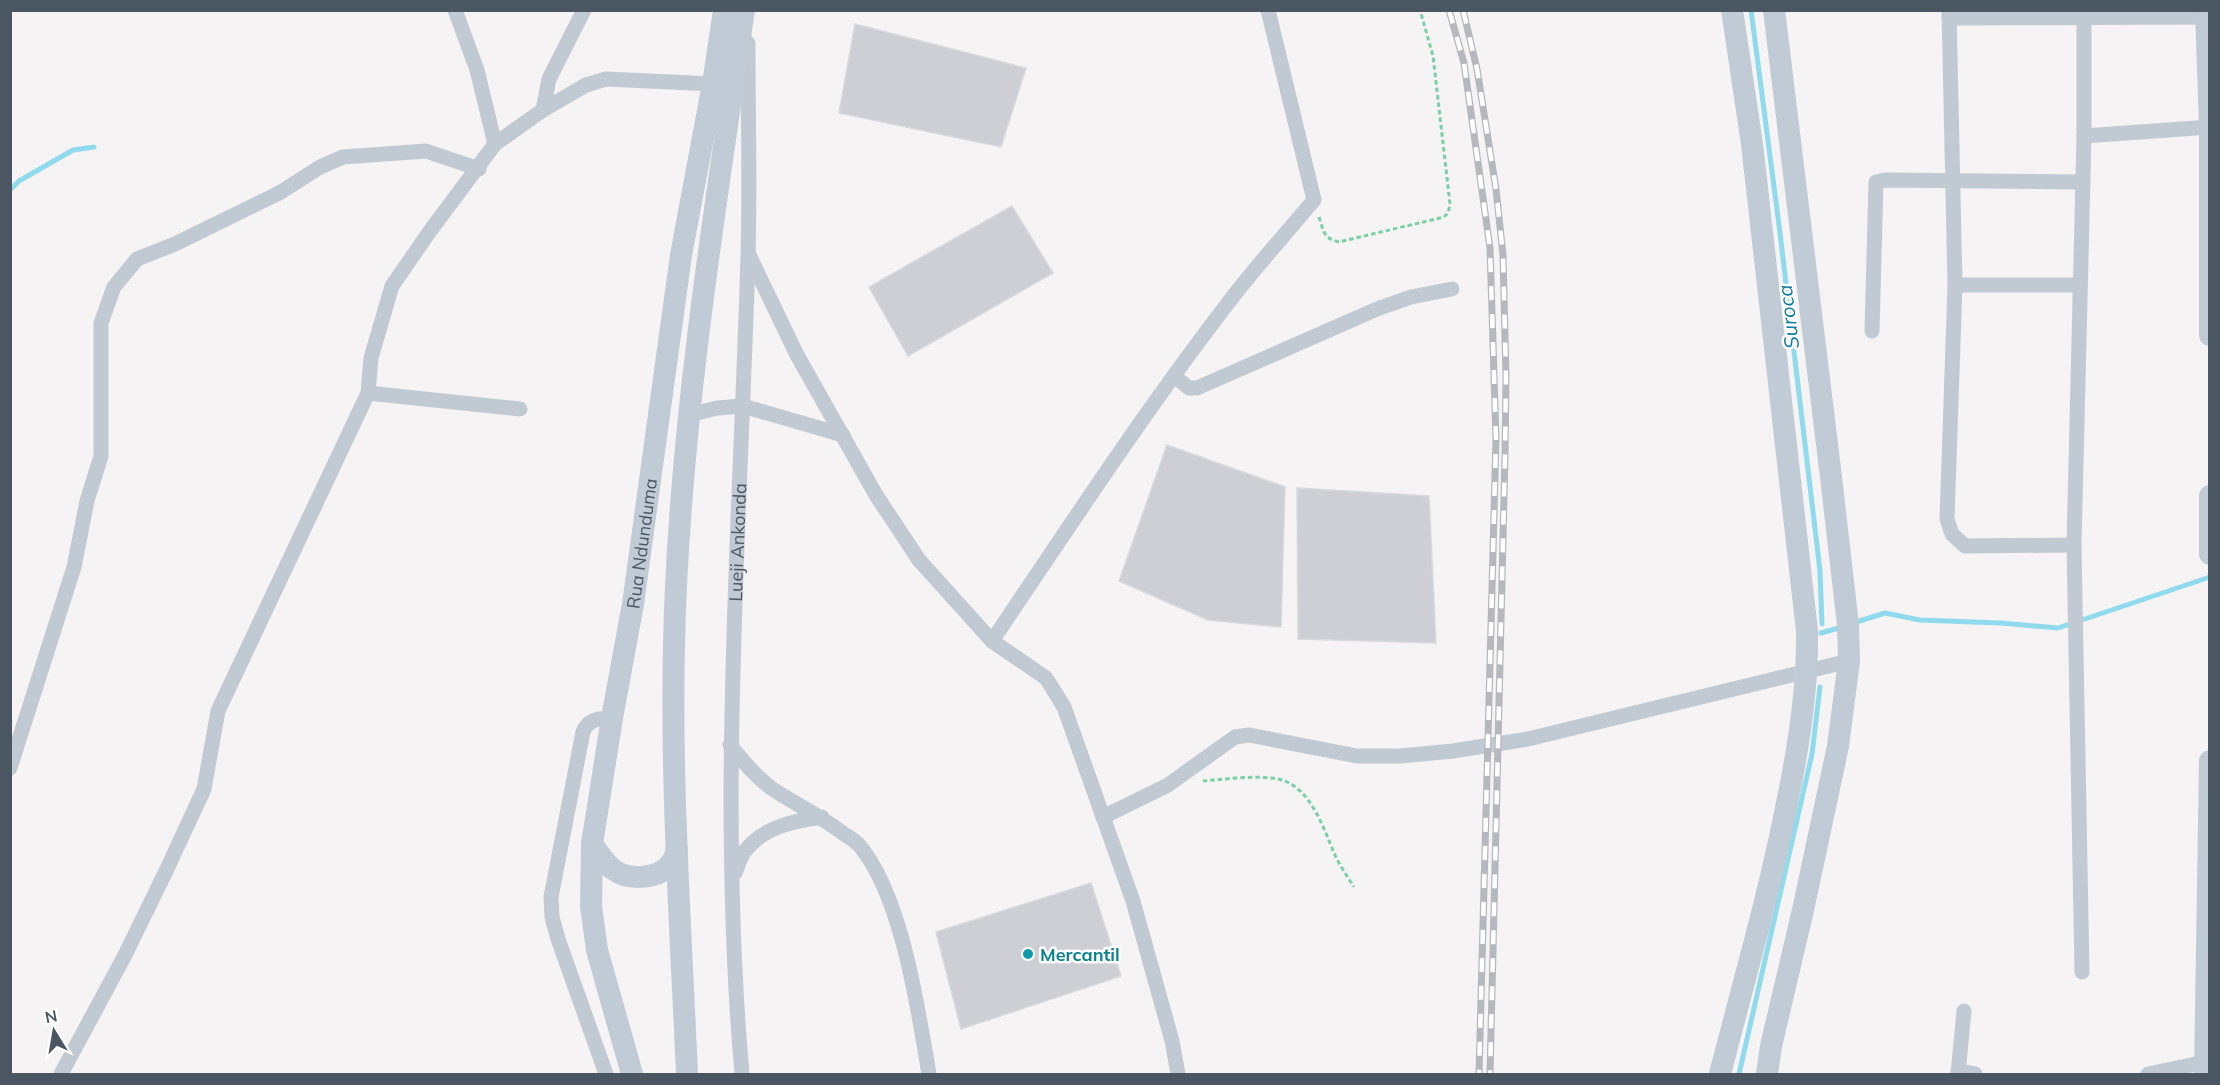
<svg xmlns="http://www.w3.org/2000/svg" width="2220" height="1085" font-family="Mulish,sans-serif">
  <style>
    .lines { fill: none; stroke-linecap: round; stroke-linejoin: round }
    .stream { stroke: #90daee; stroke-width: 5 }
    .building { fill: #cdcfd5; stroke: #d7d9de; stroke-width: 1.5 }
    .path { stroke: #7ad0a6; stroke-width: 3; stroke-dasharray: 4.5 3; stroke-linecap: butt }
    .street { stroke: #c1cad2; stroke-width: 15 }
    .secondary { stroke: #c1cbd6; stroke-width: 22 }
    .rail-casing { stroke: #b5b8bd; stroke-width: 7 }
    .rail { stroke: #fff; stroke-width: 4.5; stroke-dasharray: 14; stroke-linecap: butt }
    .culture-dot { fill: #0f9aa8; stroke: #fff; stroke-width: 2 }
    .labels { text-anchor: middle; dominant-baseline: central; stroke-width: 5; stroke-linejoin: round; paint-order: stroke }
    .street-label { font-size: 18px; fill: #4a5661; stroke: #fff }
    .culture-label { font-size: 18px; font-weight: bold; fill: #0d838f; stroke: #fff; text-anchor: start }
    .water-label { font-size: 20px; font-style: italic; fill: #0c7c9b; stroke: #fff }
  </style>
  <rect width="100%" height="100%" fill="#f5f3f3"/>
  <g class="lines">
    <!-- stream -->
    <g class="stream">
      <path d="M1751,10L1780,233L1820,571L1822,624"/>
      <path d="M10,190L19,181L73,150L94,147"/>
      <path d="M1853,623L1885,613L1920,620L2001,623L2058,628L2210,577"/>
      <path d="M1821,633L1842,627"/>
      <path d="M1739,1074L1812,754L1820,687"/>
    </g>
  </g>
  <!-- building -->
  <g class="building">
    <path d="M855,24L1026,68L1001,147L839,113Z"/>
    <path d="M1012,206L1053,273L908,356L869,287Z"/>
    <path d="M1167,445L1285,487L1281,627L1208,620L1119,581Z"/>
    <path d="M1297,488L1429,496L1436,643L1298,639Z"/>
    <path d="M1091,883L1121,976L961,1029L936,932Z"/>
  </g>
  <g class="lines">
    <!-- path -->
    <g class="path">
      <path d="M1319,217C1324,232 1323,238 1339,242L1444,217L1448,213L1450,204L1433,56L1420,10"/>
      <path d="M1203,781C1227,779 1254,775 1278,779C1311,786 1323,828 1335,855C1340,866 1347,876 1354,887"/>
    </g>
    <!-- street -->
    <g class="street">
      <path d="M455,10L477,70L495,144"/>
      <path d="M1949,10L1955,285L1947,519L1952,534L1965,546L2074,545"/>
      <path d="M1949,18L2210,17"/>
      <path d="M543,110L549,79L584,10"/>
      <path d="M2084,136L2210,127"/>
      <path d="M749,255L797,355L876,495L919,560L992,641L1046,678L1064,707L1133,901L1172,1041L1178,1074"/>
      <path d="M1955,285H2080"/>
      <path d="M1872,331L1876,182L1885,180L2083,182"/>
      <path d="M1174,376L1189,388H1197L1377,309L1411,297L1452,289"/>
      <path d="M368,393L520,409"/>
      <path d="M689,415L717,408L743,406L843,435"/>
      <path d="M992,641C1071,524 1148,406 1235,294C1260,262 1288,231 1314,200L1268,10"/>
      <path d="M730,745C742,760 755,776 771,788C795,804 821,816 844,834C849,837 855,841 859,845C902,896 918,1009 929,1074"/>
      <path d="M10,768L74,567L87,501L101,456V323L114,287L137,259L175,244L281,192L320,167L343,157L426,151L479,169"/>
      <path d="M1103,817L1168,785L1235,737L1249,735L1357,756H1400L1453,751L1528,739L1849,661"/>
      <path d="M735,873C738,866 740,857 745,851C763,827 794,821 822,817"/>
      <path d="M2082,972L2074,545L2084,136V19"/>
      <path d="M1958,1071L1975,1074"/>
      <path d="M61,1074L125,955L166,871L204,789L218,711L368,393L371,358L392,286L430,231L495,144L543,110L586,85L606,79L713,84"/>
      <path d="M606,1074L558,939L552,917L551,897L583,732C588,719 600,718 612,718"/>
      <path id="s1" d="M742,1074C718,802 740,529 748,256C750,185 748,114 748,43"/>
      <path d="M1958,1074L1964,1011"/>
      <path d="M2148,1074L2210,1061"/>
    </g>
    <!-- secondary -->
    <g class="secondary">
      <path d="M2206,10L2210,127"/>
      <path d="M2210,128V335"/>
      <path d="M2210,496V554"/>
      <path d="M592,844C599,853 605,864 614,870C629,881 660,879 671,863C674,860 675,854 677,850"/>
      <path id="s2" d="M632,1074L597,950L591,906L592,844L612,718L633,604L681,255L713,84L724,10"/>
      <path d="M687,1074C680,912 668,749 676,586C685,393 716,202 744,10"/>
      <path d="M1720,1074C1743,984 1769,895 1787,803C1799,746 1808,689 1807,631L1752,144L1732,10"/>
      <path d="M1767,1074L1771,1046L1803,910L1838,746L1849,661L1848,625L1831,477L1774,10"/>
      <path d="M2205,1074L2210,761"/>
    </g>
    <defs>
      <g id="rail">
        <path d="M1449,10L1464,63L1490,248L1496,439L1479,1074"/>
        <path d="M1463,10L1477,69L1496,189L1503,255L1506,377L1505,456L1490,1074"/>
      </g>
    </defs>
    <!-- rail casing -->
    <use href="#rail" class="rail-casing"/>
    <!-- rail -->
    <use href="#rail" class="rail"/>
  </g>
  <!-- markers -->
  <circle class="culture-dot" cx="1028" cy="954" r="6"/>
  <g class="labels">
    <!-- street labels -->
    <g class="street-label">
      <text stroke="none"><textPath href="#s1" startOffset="532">Lueji Ankonda</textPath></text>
      <text stroke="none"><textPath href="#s2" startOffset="540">Rua Ndunduma</textPath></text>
    </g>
    <!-- culture labels -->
    <g class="culture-label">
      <text x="1040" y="954">Mercantil</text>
    </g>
    <!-- water labels -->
    <g class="water-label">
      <text transform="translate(1788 317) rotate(-97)">Suroca</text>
    </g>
  </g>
  <!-- border -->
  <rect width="2220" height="1085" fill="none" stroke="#4a5661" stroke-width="24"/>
  <!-- north arrow -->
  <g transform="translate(54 1031) rotate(349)" stroke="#ffffff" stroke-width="4.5" paint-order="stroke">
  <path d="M0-4.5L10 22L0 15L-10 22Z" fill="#4a5661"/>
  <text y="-9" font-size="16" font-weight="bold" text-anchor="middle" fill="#4a5661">N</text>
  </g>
</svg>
